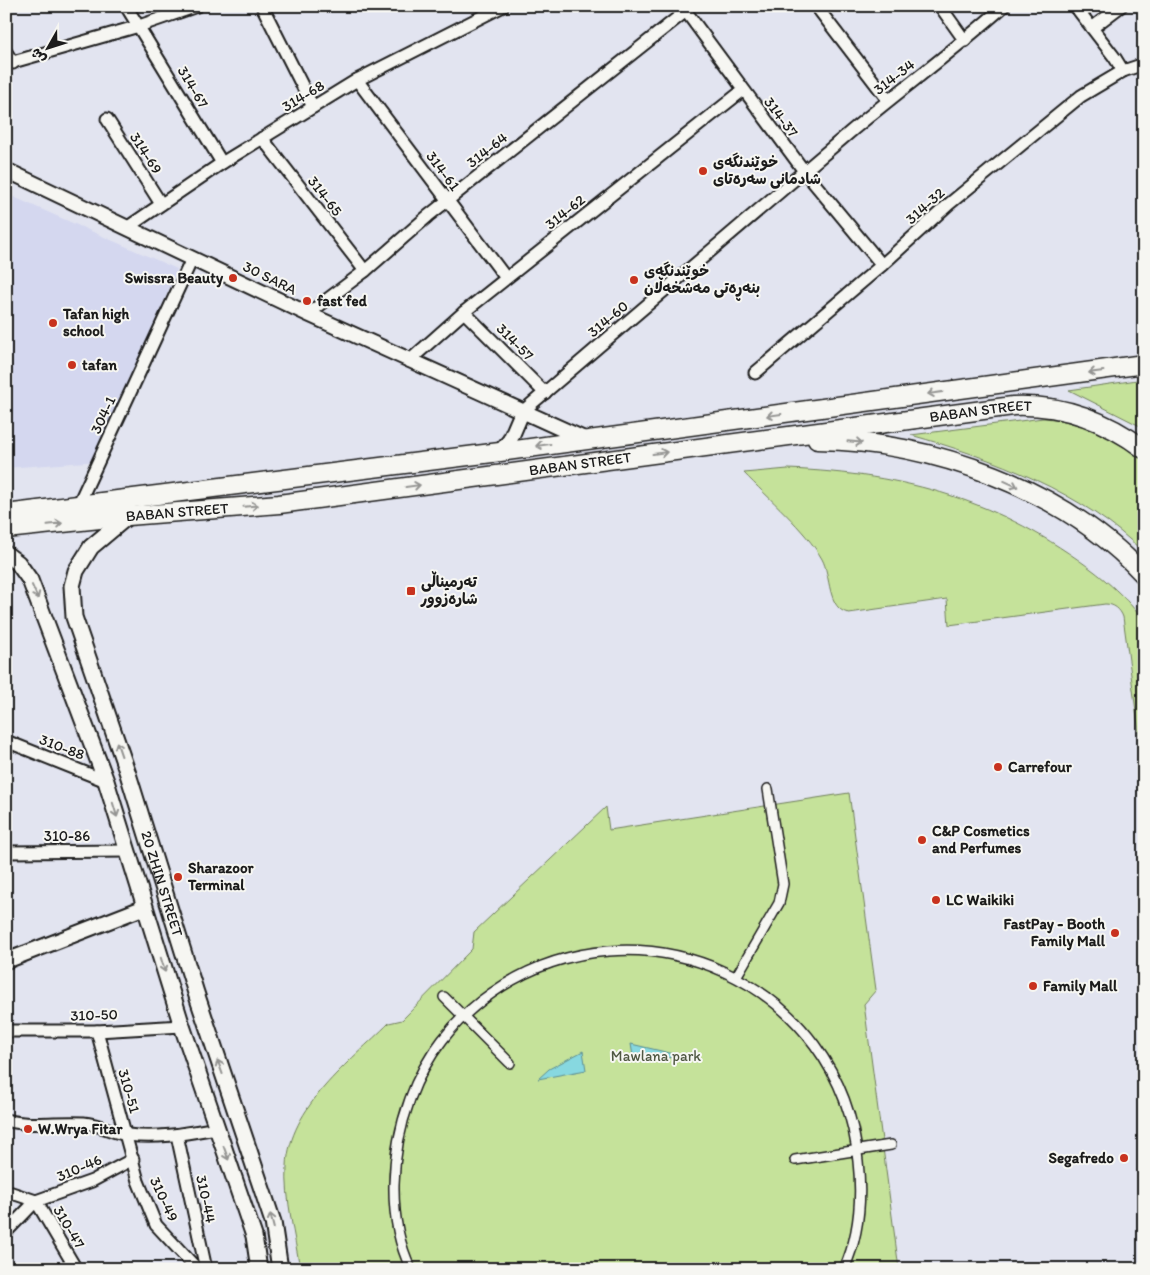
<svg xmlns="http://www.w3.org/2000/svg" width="1150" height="1275" font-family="Itim,'Playpen Sans Arabic',sans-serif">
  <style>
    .built { fill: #d4d7ef }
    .green { fill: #c5e29a; stroke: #707f5b }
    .water { fill: #87d8e0; stroke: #5c8d92 }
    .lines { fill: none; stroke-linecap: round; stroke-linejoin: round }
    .pedestrian-casing { stroke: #1c1c1c; stroke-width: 12 }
    .minor-casing { stroke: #1c1c1c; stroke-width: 15 }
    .tertiary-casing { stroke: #1c1c1c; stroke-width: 18 }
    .secondary-casing { stroke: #1c1c1c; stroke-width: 19 }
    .primary-casing { stroke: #1c1c1c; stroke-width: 21 }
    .pedestrian { stroke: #f6f6f2; stroke-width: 9 }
    .minor { stroke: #f6f6f2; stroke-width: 11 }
    .tertiary { stroke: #f6f6f2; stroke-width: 14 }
    .secondary { stroke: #f6f6f2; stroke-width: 15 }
    .primary { stroke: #f6f6f2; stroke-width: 18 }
    .oneway { stroke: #949492 }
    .poi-dot { fill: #c8321e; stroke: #f6f6f2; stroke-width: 2 }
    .labels { text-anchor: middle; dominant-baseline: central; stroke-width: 4; stroke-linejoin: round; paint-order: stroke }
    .street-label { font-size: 15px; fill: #1c1c1c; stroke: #f6f6f2 }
    .poi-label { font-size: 15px; font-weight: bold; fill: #1c1c1c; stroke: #f6f6f2; text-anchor: start }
    .park-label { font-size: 15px; fill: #4f5742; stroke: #f6f6f2 }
  </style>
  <rect width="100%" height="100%" fill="#e2e4f0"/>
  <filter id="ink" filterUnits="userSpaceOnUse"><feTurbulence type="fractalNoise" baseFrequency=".02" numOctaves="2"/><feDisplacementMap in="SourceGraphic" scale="10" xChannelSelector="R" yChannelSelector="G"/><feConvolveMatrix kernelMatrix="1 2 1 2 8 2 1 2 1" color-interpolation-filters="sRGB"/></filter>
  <g filter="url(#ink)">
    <!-- built -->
    <path class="built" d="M9,195L177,269L100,461L6,468V201Z"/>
    <!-- green -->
    <g class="green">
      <path d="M1144,379V428L1069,390Z"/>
      <path d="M1043,418C1080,420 1115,439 1144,461V553C1084,492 992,458 911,435Z"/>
      <path d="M788,469C906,474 1000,500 1095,572C1108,582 1140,610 1144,625C1147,636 1144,652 1144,663C1144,699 1144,734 1144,769L1123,617C1120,609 1114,604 1105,604L949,625L947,599L849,613C827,610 831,575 822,559C806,530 767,497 744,473Z"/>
      <path d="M849,793L876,990L864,1004L899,1269H300C295,1236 285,1200 287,1166C289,1107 350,1062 389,1023L402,1020L472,949L474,932L606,807L609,830Z"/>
    </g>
    <!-- water -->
    <g class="water">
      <path d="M631,1044L683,1056L634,1062Z"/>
      <path d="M583,1051L586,1070L538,1079L549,1069Z"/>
    </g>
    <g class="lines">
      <defs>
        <g id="pedestrian">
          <path d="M736,977L779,903L783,884L768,789"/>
          <path d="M444,997L510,1063"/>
          <path d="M795,1160L891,1145"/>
          <path d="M411,1269C386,1218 391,1151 410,1099C425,1057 454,1019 492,993C638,891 842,982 858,1161C862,1197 859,1236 844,1269"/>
        </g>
        <g id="minor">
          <path d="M126,6L222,163"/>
          <path d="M262,6L313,107"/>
          <path d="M682,6L804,171L882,265"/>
          <path d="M816,6L888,100"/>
          <path d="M940,6L965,41"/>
          <path d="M1075,6L1115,58L1123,71"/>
          <path d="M1092,28L1121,6"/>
          <path d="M6,52L13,63"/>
          <path d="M6,64L139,26L197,6"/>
          <path d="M357,80L506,278"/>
          <path d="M107,119L161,204"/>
          <path d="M262,138L365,271"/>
          <path d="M6,183L11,172"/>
          <path d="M128,227L222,163L357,80L503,6"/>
          <path d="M464,312L545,393"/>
          <path d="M308,314L365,271L428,216L686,11"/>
          <path d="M409,361L464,312L742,91"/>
          <path d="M755,373L882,265L949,204L1081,96L1123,71L1144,64"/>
          <path d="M522,412C631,319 740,225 849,133C900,90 954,51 1004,6"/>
          <path d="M79,503L192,259"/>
          <path d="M6,741L106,781"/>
          <path d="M6,852L128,851"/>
          <path d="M6,1031H97L182,1026"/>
          <path d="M97,1031L138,1181L156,1225L197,1269"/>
          <path d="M6,1120C30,1127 59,1121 84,1123C100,1124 113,1133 128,1135C158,1139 188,1133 217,1128"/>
          <path d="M177,1135L206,1269"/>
          <path d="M6,1191L36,1201"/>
          <path d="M36,1201L76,1269"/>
          <path d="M6,1232L36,1201L92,1181L133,1159"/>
        </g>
        <g id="tertiary">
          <path d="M6,170L308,314L584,439"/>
          <path d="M500,452L510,440L522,412"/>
          <path d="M6,961L145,907"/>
        </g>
        <g id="secondary">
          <path id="s1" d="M128,516L91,547L76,571L72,586L74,617L128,774L196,993L273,1222L280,1269"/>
          <path d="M6,554L18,563L30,580L106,781L182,1026L254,1236L259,1269"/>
        </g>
        <g id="primary">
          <path d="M817,440C932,441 1065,489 1144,575"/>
          <path d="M6,514L500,452L1144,364"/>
          <path id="s2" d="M6,529L128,516L279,504L1013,406C1061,404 1105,420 1144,449"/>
        </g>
      </defs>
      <!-- pedestrian casing -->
      <use href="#pedestrian" class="pedestrian-casing"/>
      <!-- minor casing -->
      <use href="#minor" class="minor-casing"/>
      <!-- tertiary casing -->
      <use href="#tertiary" class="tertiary-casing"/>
      <!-- secondary casing -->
      <use href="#secondary" class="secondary-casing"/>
      <!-- primary casing -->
      <use href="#primary" class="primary-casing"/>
      <!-- pedestrian -->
      <use href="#pedestrian" class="pedestrian"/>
      <!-- minor -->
      <use href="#minor" class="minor"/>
      <!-- tertiary -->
      <use href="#tertiary" class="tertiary"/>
      <!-- secondary -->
      <use href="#secondary" class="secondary"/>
      <!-- primary -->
      <use href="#primary" class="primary"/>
    </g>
    <!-- one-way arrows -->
    <defs><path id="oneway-shaft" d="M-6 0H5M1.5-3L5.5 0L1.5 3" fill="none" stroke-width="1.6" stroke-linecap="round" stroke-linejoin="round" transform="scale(1.25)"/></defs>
    <g class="oneway">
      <use href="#oneway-shaft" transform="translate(1096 372) rotate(173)"/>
      <use href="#oneway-shaft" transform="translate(935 393) rotate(172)"/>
      <use href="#oneway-shaft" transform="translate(774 415) rotate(172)"/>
      <use href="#oneway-shaft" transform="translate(855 442) rotate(5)"/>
      <use href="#oneway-shaft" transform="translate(543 445) rotate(172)"/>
      <use href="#oneway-shaft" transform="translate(660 453) rotate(-8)"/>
      <use href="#oneway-shaft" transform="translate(1011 484) rotate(24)"/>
      <use href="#oneway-shaft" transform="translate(413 486) rotate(-8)"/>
      <use href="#oneway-shaft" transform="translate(251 506) rotate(-5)"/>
      <use href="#oneway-shaft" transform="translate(55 524) rotate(-6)"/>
      <use href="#oneway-shaft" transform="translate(35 592) rotate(66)"/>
      <use href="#oneway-shaft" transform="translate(119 749) rotate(-109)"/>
      <use href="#oneway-shaft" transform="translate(115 810) rotate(73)"/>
      <use href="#oneway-shaft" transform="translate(163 965) rotate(73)"/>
      <use href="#oneway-shaft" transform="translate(220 1067) rotate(-110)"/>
      <use href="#oneway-shaft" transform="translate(226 1153) rotate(70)"/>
      <use href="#oneway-shaft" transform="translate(272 1221) rotate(-104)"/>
    </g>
  </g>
  <!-- markers -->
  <g class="poi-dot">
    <circle cx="703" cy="171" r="5"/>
    <circle cx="233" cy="278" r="5"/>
    <circle cx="634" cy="280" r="5"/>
    <circle cx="307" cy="301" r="5"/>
    <circle cx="53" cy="323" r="5"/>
    <circle cx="72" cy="365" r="5"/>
    <rect x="406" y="586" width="10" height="10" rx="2.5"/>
    <circle cx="998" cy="767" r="5"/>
    <circle cx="922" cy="840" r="5"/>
    <circle cx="178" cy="877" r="5"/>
    <circle cx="936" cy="900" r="5"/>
    <circle cx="1115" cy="933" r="5"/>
    <circle cx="1033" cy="986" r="5"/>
    <circle cx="28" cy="1129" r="5"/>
    <circle cx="1124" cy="1158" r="5"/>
  </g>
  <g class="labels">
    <!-- street labels -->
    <g class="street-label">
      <text transform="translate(894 77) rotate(-38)">314-34</text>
      <text transform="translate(193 87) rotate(59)">314-67</text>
      <text transform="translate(303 96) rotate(-31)">314-68</text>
      <text transform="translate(781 117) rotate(53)">314-37</text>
      <text transform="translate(487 150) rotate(-38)">314-64</text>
      <text transform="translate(146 153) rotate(57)">314-69</text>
      <text transform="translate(443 171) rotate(53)">314-61</text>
      <text transform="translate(325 196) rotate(52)">314-65</text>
      <text transform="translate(925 206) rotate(-42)">314-32</text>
      <text transform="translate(565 212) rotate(-39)">314-62</text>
      <text transform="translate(270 278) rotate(26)">30 SARA</text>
      <text transform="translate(608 319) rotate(-40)">314-60</text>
      <text transform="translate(515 342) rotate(45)">314-57</text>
      <text stroke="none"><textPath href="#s2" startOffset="982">BABAN STREET</textPath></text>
      <text transform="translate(103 415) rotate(-65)">304-1</text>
      <text stroke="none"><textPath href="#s2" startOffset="578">BABAN STREET</textPath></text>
      <text stroke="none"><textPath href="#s2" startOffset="172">BABAN STREET</textPath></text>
      <text transform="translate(62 747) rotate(21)">310-88</text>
      <text x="67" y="836">310-86</text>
      <text stroke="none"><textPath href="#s1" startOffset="404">20 ZHIN STREET</textPath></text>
      <text transform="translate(94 1015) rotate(-2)">310-50</text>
      <text transform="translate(129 1091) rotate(74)">310-51</text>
      <text transform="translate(79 1168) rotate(-23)">310-46</text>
      <text transform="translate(164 1199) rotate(65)">310-49</text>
      <text transform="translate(206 1199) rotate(78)">310-44</text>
      <text transform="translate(69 1227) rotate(59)">310-47</text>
    </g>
    <!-- poi labels -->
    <g class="poi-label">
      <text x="713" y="162">خوێندنگەی<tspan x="713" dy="17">شادمانی سەرەتای</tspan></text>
      <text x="644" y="271">خوێندنگەی<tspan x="644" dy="17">بنەڕەتی مەشخەڵان</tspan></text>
      <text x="223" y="278" text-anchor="end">Swissra Beauty</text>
      <text x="317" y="301">fast fed</text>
      <text x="63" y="314">Tafan high<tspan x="63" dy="17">school</tspan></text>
      <text x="82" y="365">tafan</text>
      <text x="421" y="582">تەرمیناڵی<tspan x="421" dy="17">شارەزوور</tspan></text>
      <text x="1008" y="767">Carrefour</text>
      <text x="932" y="831">C&amp;P Cosmetics<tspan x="932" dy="17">and Perfumes</tspan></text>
      <text x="188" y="868">Sharazoor<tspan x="188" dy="17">Terminal</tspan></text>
      <text x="946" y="900">LC Waikiki</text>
      <text x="1105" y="924" text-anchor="end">FastPay - Booth<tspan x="1105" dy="17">Family Mall</tspan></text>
      <text x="1043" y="986">Family Mall</text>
      <text x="38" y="1129">W.Wrya Fitar</text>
      <text x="1114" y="1158" text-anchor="end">Segafredo</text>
    </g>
    <!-- park labels -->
    <g class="park-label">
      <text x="656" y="1056">Mawlana park</text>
    </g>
  </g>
  <!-- margin -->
  <rect width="1150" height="1275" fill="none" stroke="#f6f6f2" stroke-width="25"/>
  <rect x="12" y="12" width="1125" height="1250" fill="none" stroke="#1c1c1c" stroke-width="2" filter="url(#ink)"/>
  <!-- north arrow -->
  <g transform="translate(48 48) rotate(231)" stroke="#f6f6f2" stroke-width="4" paint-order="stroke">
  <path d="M0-4L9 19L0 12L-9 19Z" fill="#1c1c1c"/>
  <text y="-8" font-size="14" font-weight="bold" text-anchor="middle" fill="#1c1c1c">ش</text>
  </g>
</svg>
